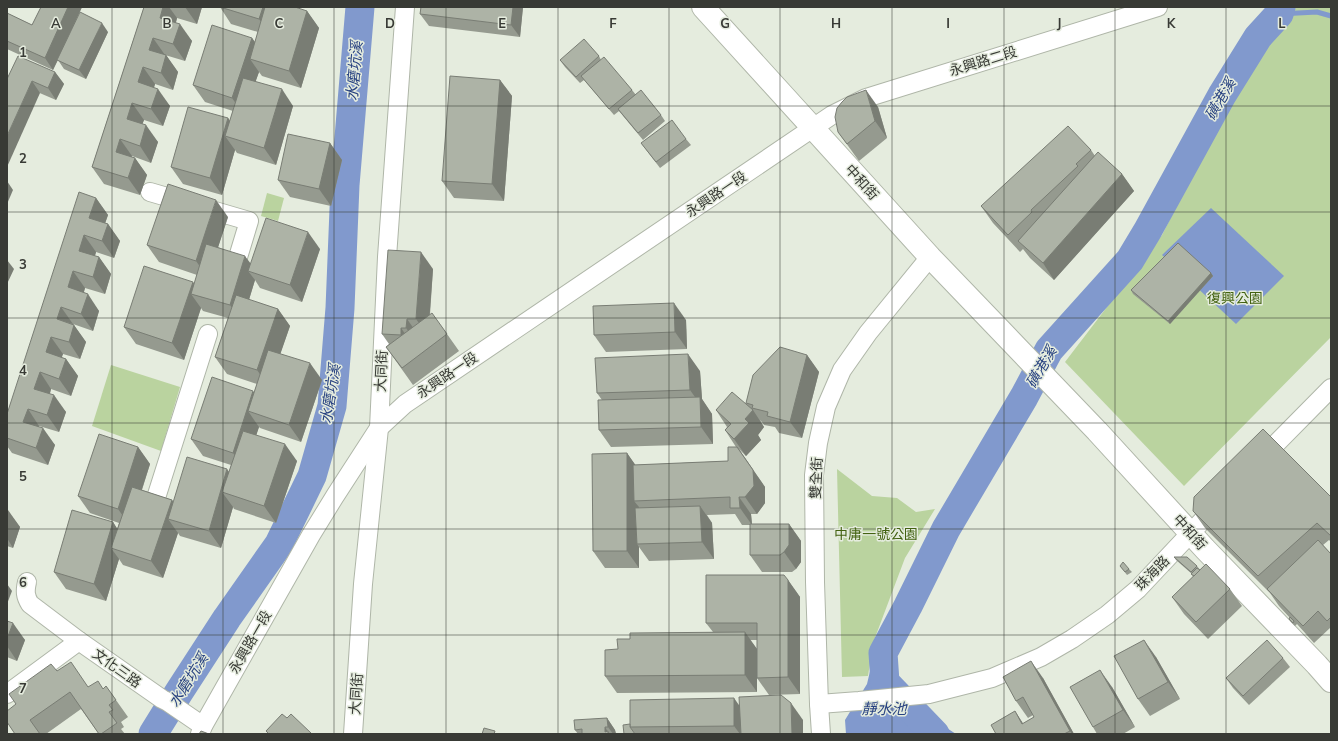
<svg xmlns="http://www.w3.org/2000/svg" width="1338" height="741" font-family="Mulish,'Noto Sans TC',sans-serif">
  <style>
    .green { fill: #bad39f }
    .water { fill: #8199cd }
    .lines { fill: none; stroke-linecap: round; stroke-linejoin: round }
    .stream { stroke: #8199cd; stroke-width: 5 }
    .river { stroke: #8199cd; stroke-width: 29 }
    .street-casing { stroke: #afb6a8; stroke-width: 20 }
    .secondary-casing { stroke: #afb6a8; stroke-width: 24 }
    .street { stroke: #fff; stroke-width: 18 }
    .secondary { stroke: #fff; stroke-width: 22 }
    .wall { fill: #959a8f; fill-rule: evenodd }
    .shaded-wall { fill: #797d74 }
    .building { fill: #adb3a6; stroke: #797d74 }
    .grid { fill: none; stroke: #383a35; stroke-width: 1; stroke-opacity: 0.55 }
    .labels { text-anchor: middle; dominant-baseline: central; stroke-width: 3; stroke-linejoin: round; paint-order: stroke }
    .street-label { font-size: 14px; fill: #383a35; stroke: #e5ecde }
    .park-label { font-size: 14px; fill: #436211; stroke: #e5ecde }
    .water-label { font-size: 15px; font-style: italic; fill: #284281; stroke: #e5ecde }
    .grid-label { font-size: 13px; text-anchor: middle; font-weight: bold; fill: #383a35; stroke: #e5ecde; stroke-width: 3; stroke-linejoin: round; paint-order: stroke }
  </style>
  <rect width="100%" height="100%" fill="#e5ecde"/>
  <!-- green -->
  <g class="green">
    <path d="M1281,7H1331V337L1184,486L1065,362L1162,235L1199,162L1243,84Z"/>
    <path d="M267,193L284,198L278,221L261,216Z"/>
    <path d="M111,365L180,387L161,451L92,426Z"/>
    <path d="M837,469L872,496L897,498L916,512L935,509L905,558L873,643L868,676L842,677Z"/>
  </g>
  <!-- water -->
  <g class="water">
    <path d="M1211,208L1284,276L1236,324L1162,255Z"/>
    <path d="M893,666L894,681L930,717L956,734H846L845,720L867,684L871,667Z"/>
  </g>
  <g class="lines">
    <!-- stream -->
    <path class="stream" d="M1279,14L1317,12L1331,16"/>
    <!-- river -->
    <g class="river">
      <path d="M153,734L179,692L227,618L279,544L312,476L332,406L340,308L345,185L360,7"/>
      <path d="M935,734L885,682L883,653L908,606L946,529L1024,397L1049,350L1130,260L1148,230L1222,95L1258,37L1279,14L1281,7"/>
    </g>
    <defs>
      <g id="street">
        <path d="M150,192L249,221L236,264"/>
        <path d="M1260,460L1331,388"/>
        <path d="M155,501L208,334"/>
        <path d="M27,582C25,591 25,596 30,604L79,641L162,699L168,702L203,726"/>
        <path d="M7,694L79,641"/>
        <path d="M819,704L859,701L929,694L992,678L1041,657L1072,639L1107,615L1138,589L1218,504"/>
        <path d="M200,734L203,726L311,535L335,496L379,428L405,404L832,115L866,98L1158,7"/>
        <path d="M353,734L363,584L379,428L387,257L405,7"/>
        <path d="M821,734L819,704L815,582L814,475L818,443L826,407L842,370L868,333L930,257"/>
      </g>
      <path id="secondary" d="M703,7L930,257L1097,431L1205,549L1317,665L1331,681"/>
    </defs>
    <!-- street casing -->
    <use href="#street" class="street-casing"/>
    <!-- secondary casing -->
    <use href="#secondary" class="secondary-casing"/>
    <!-- street -->
    <use href="#street" class="street"/>
    <!-- secondary -->
    <use href="#secondary" class="secondary"/>
  </g>
  <!-- wall -->
  <g class="wall">
    <path d="M41,7H82L70,33L108,32L86,79L64,69L58,60L53,70L7,49V13L32,25Z"/>
    <path d="M144,7H202L197,24L177,18L176,23L192,41L185,61L165,55H166L178,72L173,90L155,84L154,88L170,106L163,126L144,120L142,124L158,142L151,163L132,156L131,157L135,158L147,175L140,195L104,184L92,167Z"/>
    <path d="M220,7L307,11L319,28L301,88L262,76L259,72L255,82L293,106L276,165L237,153L235,150L222,195L183,184L171,167L228,118L230,121L233,111L205,102L193,85L252,38L255,42L258,32L231,24Z"/>
    <path d="M421,7H523L520,37L429,26L420,14Z"/>
    <path d="M599,56L601,60L632,90L636,95L661,115L665,121L643,140L619,111L614,115L584,80L580,83L565,67L560,60Z"/>
    <path d="M55,72L64,84L56,100L7,79Z"/>
    <path d="M500,80L512,96L504,201L454,198L442,181Z"/>
    <path d="M878,107L887,138L859,161L838,132Z"/>
    <path d="M686,139L691,145L660,168L641,143Z"/>
    <path d="M330,143L342,160L331,206L290,197L278,180Z"/>
    <path d="M1091,150L1095,156L1122,174L1134,191L1054,280L1030,258L1023,249L1020,252L993,223L981,206Z"/>
    <path d="M96,198L108,215L105,223L108,224L120,241L114,258L96,252L95,256L99,257L111,274L105,294L85,288L84,292L99,311L93,331L73,324L86,342L80,359L63,354L61,357L66,359L78,376L71,396L51,389L50,394L66,412L59,432L39,426V427L55,445L48,465L12,453L7,446V414Z"/>
    <path d="M228,217L218,247L251,264L320,249L302,302L260,288L255,280L249,300L278,309L290,326L280,354L322,380L301,442L260,428L259,427L256,435L297,461L276,523L234,509L233,507L221,548L180,536L178,533L163,578L123,565L119,559L106,601L66,589L54,572L113,522L117,529L119,523L90,513L78,496L138,447L150,464L142,490L172,500L173,502L229,472L231,465L203,456L191,439L254,392L257,384L227,374L215,357L228,318L203,311L201,308L184,360L136,344L124,327L194,284L197,275L159,262L147,245Z"/>
    <path d="M433,269L430,315L447,334L459,351L413,385L386,347L389,344L382,334Z"/>
    <path d="M1211,273L1213,276L1170,324L1133,294L1131,290Z"/>
    <path d="M686,320L687,349L606,352L594,335Z"/>
    <path d="M807,355L819,372L802,438L779,433L775,427L764,425L761,421L760,420L764,427L758,435L761,440L746,456L739,449L765,487V503L757,514H751L752,524H789L801,541V562L796,569L792,572H762L750,555V525H742L735,514L707,515L712,523L714,559L649,561L639,547V568H605L593,551L627,453L635,465L728,461L736,447L725,430L727,427L716,410L748,407L746,403Z"/>
    <path d="M700,371L702,399L712,414L713,444L611,447L599,430L602,400L597,393Z"/>
    <path d="M1331,497V542L1329,540L1323,545L1331,554V629L1330,628L1314,643L1297,624L1295,626L1291,622L1289,619L1290,618L1279,606L1270,593L1205,528L1193,511Z"/>
    <path d="M7,510L20,527L13,548L7,546Z"/>
    <path d="M1174,557L1197,566L1200,570L1230,589L1242,606L1208,639L1184,614L1172,597L1193,577L1192,574L1176,560Z"/>
    <path d="M1120,566L1129,569L1132,572L1127,575Z"/>
    <path d="M788,580L800,597V694L769,695L757,678V692L617,693L605,676L630,639L713,632L706,623ZM750,640H757V649Z"/>
    <path d="M7,621L25,640L17,661L7,657Z"/>
    <path d="M1156,657L1180,699L1150,716L1138,699Z"/>
    <path d="M1283,658L1290,667L1249,705L1233,688L1226,678Z"/>
    <path d="M57,671L88,687L103,689L106,686L128,717L121,722L124,727L121,729L125,734H99L81,709L46,734H15L7,722L16,704Z"/>
    <path d="M1043,678L1074,734H996L1015,711L1023,724L1034,717L1033,715L1028,718L1016,701Z"/>
    <path d="M1112,687L1135,727L1123,734H1097L1093,727Z"/>
    <path d="M740,707L803,720V734H624L630,724Z"/>
    <path d="M607,718L615,730L616,734H578L575,730Z"/>
  </g>
  <!-- shaded-wall -->
  <g class="shaded-wall">
    <path d="M68,7H82L53,70L45,58Z"/>
    <path d="M163,7H169L177,18L172,35L160,18Z"/>
    <path d="M185,7H202L197,24Z"/>
    <path d="M263,7H280L271,36L259,19Z"/>
    <path d="M513,7H523L520,37L511,25Z"/>
    <path d="M307,11L319,28L301,88L289,71Z"/>
    <path d="M102,23L108,32L86,79L79,70Z"/>
    <path d="M180,24L192,41L185,61L173,44Z"/>
    <path d="M153,38L165,55L149,50Z"/>
    <path d="M252,38L264,55L250,59L259,72L244,115L232,98Z"/>
    <path d="M166,55L178,72L173,90L161,73Z"/>
    <path d="M143,67L155,84L150,99L138,82Z"/>
    <path d="M55,72L64,84L56,100L48,88Z"/>
    <path d="M500,80L512,96L504,201L492,184Z"/>
    <path d="M32,81L40,93L7,167V136Z"/>
    <path d="M158,89L170,106L163,126L151,109Z"/>
    <path d="M282,89L293,106L276,165L264,148Z"/>
    <path d="M866,90L878,107L887,138L875,121Z"/>
    <path d="M132,103L144,120L138,136L127,119Z"/>
    <path d="M228,118L239,135L225,136L235,150L222,195L210,178Z"/>
    <path d="M146,125L158,142L151,163L140,146Z"/>
    <path d="M120,139L132,156L127,169L116,152Z"/>
    <path d="M330,143L342,160L331,206L319,189Z"/>
    <path d="M135,158L147,175L140,195L128,178Z"/>
    <path d="M1122,174L1134,191L1054,280L1043,263Z"/>
    <path d="M7,181L13,190L7,204Z"/>
    <path d="M96,198L108,215L101,235L89,218Z"/>
    <path d="M216,200L228,217L208,278L196,261Z"/>
    <path d="M108,224L120,241L114,258L102,241Z"/>
    <path d="M308,232L320,249L302,302L290,285Z"/>
    <path d="M84,235L96,252L91,268L79,251Z"/>
    <path d="M421,252L433,269L428,336L416,319Z"/>
    <path d="M245,256L257,272L248,271L255,280L242,322L230,305Z"/>
    <path d="M99,257L111,274L105,294L93,277Z"/>
    <path d="M7,260L14,269L7,284Z"/>
    <path d="M73,271L85,288L80,304L68,287Z"/>
    <path d="M1211,273L1213,276L1170,324L1168,321Z"/>
    <path d="M193,282L204,298L191,294L201,308L184,360L172,343Z"/>
    <path d="M88,294L99,311L93,331L81,314Z"/>
    <path d="M674,303L686,320L687,349L675,332Z"/>
    <path d="M61,307L73,324L57,319Z"/>
    <path d="M278,309L290,326L269,387L257,370Z"/>
    <path d="M407,319L419,336L418,345L406,328Z"/>
    <path d="M74,325L86,342L80,359L69,342Z"/>
    <path d="M401,328L413,345L412,352L401,335Z"/>
    <path d="M51,337L63,354L58,369L46,352Z"/>
    <path d="M688,354L700,371L702,399L712,414L713,444L701,427L700,404L690,390Z"/>
    <path d="M807,355L819,372L802,438L790,422Z"/>
    <path d="M66,359L78,376L71,396L59,379Z"/>
    <path d="M310,363L322,380L301,442L289,425Z"/>
    <path d="M40,372L51,389L46,406L34,389Z"/>
    <path d="M253,391L265,408L248,411L259,427L245,470L233,453Z"/>
    <path d="M54,395L66,412L59,432L47,415Z"/>
    <path d="M28,409L39,426L35,439L23,422Z"/>
    <path d="M753,410L764,427L758,435L761,440L746,456L734,439L745,419Z"/>
    <path d="M43,428L55,445L48,465L36,448Z"/>
    <path d="M285,444L297,461L276,523L264,506Z"/>
    <path d="M138,447L150,464L130,526L118,509Z"/>
    <path d="M737,447L765,487V503L757,514L745,497Z"/>
    <path d="M627,453L639,470L634,501L639,507V544H637L639,547V568L627,551Z"/>
    <path d="M227,469L239,486L222,492L233,507L221,548L209,531Z"/>
    <path d="M739,497L751,514L752,525L740,508Z"/>
    <path d="M172,500L183,517L168,519L178,533L163,578L151,561Z"/>
    <path d="M700,506L712,523L714,559L702,542Z"/>
    <path d="M8,510L20,527L13,548L7,538V514Z"/>
    <path d="M113,522L124,539L111,548L119,559L106,601L94,584Z"/>
    <path d="M789,524L801,541V562L796,569L784,552Z"/>
    <path d="M788,580L800,597V694L788,677Z"/>
    <path d="M7,584L12,591L7,604Z"/>
    <path d="M13,623L25,640L17,661L7,646V639Z"/>
    <path d="M745,632L757,649V692L745,675Z"/>
    <path d="M1144,640L1156,657L1180,699L1168,682Z"/>
    <path d="M1031,661L1043,678L1074,734H1072L1070,731Z"/>
    <path d="M1100,670L1112,687L1135,727L1123,710Z"/>
    <path d="M734,698L746,715V734H740L734,726Z"/>
    <path d="M791,703L803,720V734H792Z"/>
    <path d="M1015,711L1026,728L1022,724Z"/>
    <path d="M607,718L615,730L616,734H613L608,727Z"/>
    <path d="M605,727L608,732L610,734H607L605,732Z"/>
  </g>
  <!-- building -->
  <g class="building">
    <path d="M41,7H68L45,58L7,41V13L32,25Z"/>
    <path d="M144,7H163L160,18L180,24L173,44L153,38L149,50L166,55L161,73L143,67L138,82L158,89L151,109L132,103L127,119L146,125L140,146L120,139L116,152L135,158L128,178L92,167Z"/>
    <path d="M220,7H263L259,19Z"/>
    <path d="M265,7H295L307,11L289,71L250,59Z"/>
    <path d="M421,7H513L511,25L420,14Z"/>
    <path d="M80,12L102,23L79,70L57,60Z"/>
    <path d="M212,25L252,38L232,98L193,85Z"/>
    <path d="M584,39L599,56L576,77L560,60Z"/>
    <path d="M18,56L55,72L48,88L32,81L7,136V79Z"/>
    <path d="M604,57L632,90L609,109L581,76Z"/>
    <path d="M450,76L500,80L492,184L442,181Z"/>
    <path d="M243,78L282,89L264,148L225,136Z"/>
    <path d="M641,90L661,115L638,133L618,109Z"/>
    <path d="M866,90L875,121L847,144L838,132L835,117L837,108L842,102L847,97Z"/>
    <path d="M188,107L228,118L210,178L171,167Z"/>
    <path d="M672,120L686,139L656,162L641,143Z"/>
    <path d="M1068,126L1091,150L1076,164L1078,166L1031,210L1032,212L1008,235L981,206Z"/>
    <path d="M288,134L330,143L319,189L278,180Z"/>
    <path d="M1098,152L1122,174L1043,263L1018,241Z"/>
    <path d="M168,184L216,200L196,261L147,245Z"/>
    <path d="M79,192L96,198L89,218L108,224L102,241L84,235L79,251L99,257L93,277L73,271L68,287L88,294L81,314L61,307L57,319L74,325L69,342L51,337L46,352L66,359L59,379L40,372L34,389L54,395L47,415L28,409L23,422L43,428L36,448L7,438V414Z"/>
    <path d="M266,218L308,232L290,285L248,271Z"/>
    <path d="M1178,243L1211,273L1168,321L1131,290Z"/>
    <path d="M206,244L245,256L230,305L191,294Z"/>
    <path d="M388,250L421,252L416,319H407L406,328H401V335L382,334Z"/>
    <path d="M144,266L193,282L172,343L124,327Z"/>
    <path d="M236,295L278,309L257,370L215,357Z"/>
    <path d="M674,303L675,332L594,335L593,306Z"/>
    <path d="M432,313L447,334L402,368L386,347Z"/>
    <path d="M780,347L807,355L790,422L767,416L768,412L752,408L753,405L746,403L753,375Z"/>
    <path d="M268,350L310,363L289,425L248,411Z"/>
    <path d="M688,354L690,390L597,393L595,358Z"/>
    <path d="M212,377L253,391L233,453L191,439Z"/>
    <path d="M732,392L753,410L745,419L749,423L734,439L725,430L731,424L716,410Z"/>
    <path d="M700,397L701,427L599,430L598,400Z"/>
    <path d="M1263,429L1331,497V536L1317,523L1258,576L1193,511L1194,497Z"/>
    <path d="M243,431L285,444L264,506L222,492Z"/>
    <path d="M99,434L138,447L118,509L78,496Z"/>
    <path d="M728,447H737L753,470L754,486L745,497H739L740,508H730V497L634,501L633,465L728,461Z"/>
    <path d="M627,453V551H593L592,454Z"/>
    <path d="M187,457L227,469L209,531L168,519Z"/>
    <path d="M132,487L172,500L151,561L111,548Z"/>
    <path d="M700,506L702,542L637,544L635,508Z"/>
    <path d="M72,510L113,522L94,584L54,572Z"/>
    <path d="M750,524H789V545L784,552L780,555H750Z"/>
    <path d="M1318,540L1331,554V617L1327,621L1318,611L1303,626L1267,589Z"/>
    <path d="M1174,557H1187L1197,566L1191,572Z"/>
    <path d="M1123,562L1129,569L1125,572L1120,566Z"/>
    <path d="M1206,564L1230,589L1196,622L1172,597Z"/>
    <path d="M1197,568L1200,570L1194,576L1191,574Z"/>
    <path d="M706,575H784L788,580V677L757,678V623H706Z"/>
    <path d="M1290,617L1294,621L1293,623L1289,619Z"/>
    <path d="M7,621L13,623L7,639Z"/>
    <path d="M745,632V675L605,676V650L618,649L617,639H630V633Z"/>
    <path d="M1144,640L1168,682L1138,699L1114,656Z"/>
    <path d="M1267,640L1283,658L1243,696L1226,678Z"/>
    <path d="M1031,661L1070,731L1064,734H996L991,725L1015,711L1022,724L1034,717L1023,697L1016,701L1003,677Z"/>
    <path d="M71,662L88,687L98,681L103,689L106,686L116,700L109,705L113,710L109,712L117,723L101,734H99L70,692L30,720L40,734H15L7,722V711L16,704L9,694L51,664L57,671Z"/>
    <path d="M1100,670L1123,710L1093,727L1070,687Z"/>
    <path d="M781,695L791,703L792,734H741L739,697Z"/>
    <path d="M734,698V726L630,727V700Z"/>
    <path d="M282,714L287,718L291,714L311,733L310,734H269L266,731Z"/>
    <path d="M607,718L608,727H605V732L608,731V734H582V729L575,730L574,720Z"/>
    <path d="M630,724V727L635,734H624L623,725Z"/>
    <path d="M484,728L495,731L494,734H482Z"/>
    <path d="M201,731L209,734H199Z"/>
  </g>
  <!-- grid -->
  <path class="grid" d="M112,7V734M223,7V734M334,7V734M446,7V734M558,7V734M669,7V734M780,7V734M892,7V734M1004,7V734M1115,7V734M1226,7V734M7,106H1331M7,212H1331M7,318H1331M7,423H1331M7,529H1331M7,635H1331"/>
  <g class="labels">
    <!-- street labels -->
    <g class="street-label">
      <text transform="translate(983 61) rotate(-17)">永興路二段</text>
      <text transform="translate(862 182) rotate(48)">中和街</text>
      <text transform="translate(716 194) rotate(-34)">永興路一段</text>
      <text transform="translate(381 371) rotate(-87)">大同街</text>
      <text transform="translate(447 375) rotate(-34)">永興路一段</text>
      <text transform="translate(816 478) rotate(-87)">雙全街</text>
      <text transform="translate(1190 532) rotate(48)">中和街</text>
      <text transform="translate(1152 573) rotate(-46)">珠海路</text>
      <text transform="translate(250 642) rotate(-60)">永興路一段</text>
      <text transform="translate(117 668) rotate(35)">文化三路</text>
      <text transform="translate(356 694) rotate(-86)">大同街</text>
    </g>
    <!-- park labels -->
    <g class="park-label">
      <text x="1235" y="298">復興公園</text>
      <text x="876" y="534">中庸一號公園</text>
    </g>
    <!-- water labels -->
    <g class="water-label">
      <text transform="translate(354 71) rotate(-85)">水磨坑溪</text>
      <text transform="translate(1220 99) rotate(-60)">磺港溪</text>
      <text transform="translate(1041 367) rotate(-60)">磺港溪</text>
      <text transform="translate(330 394) rotate(-81)">水磨坑溪</text>
      <text transform="translate(188 680) rotate(-58)">水磨坑溪</text>
      <text x="884" y="708">靜水池</text>
    </g>
  </g>
  <g class="grid-label">
    <text x="56" y="28">A</text>
    <text x="167" y="28">B</text>
    <text x="279" y="28">C</text>
    <text x="390" y="28">D</text>
    <text x="502" y="28">E</text>
    <text x="613" y="28">F</text>
    <text x="725" y="28">G</text>
    <text x="836" y="28">H</text>
    <text x="948" y="28">I</text>
    <text x="1059" y="28">J</text>
    <text x="1171" y="28">K</text>
    <text x="1282" y="28">L</text>
    <text x="23" y="57">1</text>
    <text x="23" y="163">2</text>
    <text x="23" y="269">3</text>
    <text x="23" y="375">4</text>
    <text x="23" y="481">5</text>
    <text x="23" y="587">6</text>
    <text x="23" y="693">7</text>
  </g>
  <!-- border -->
  <rect width="1338" height="741" fill="none" stroke="#383a35" stroke-width="16"/>
</svg>
